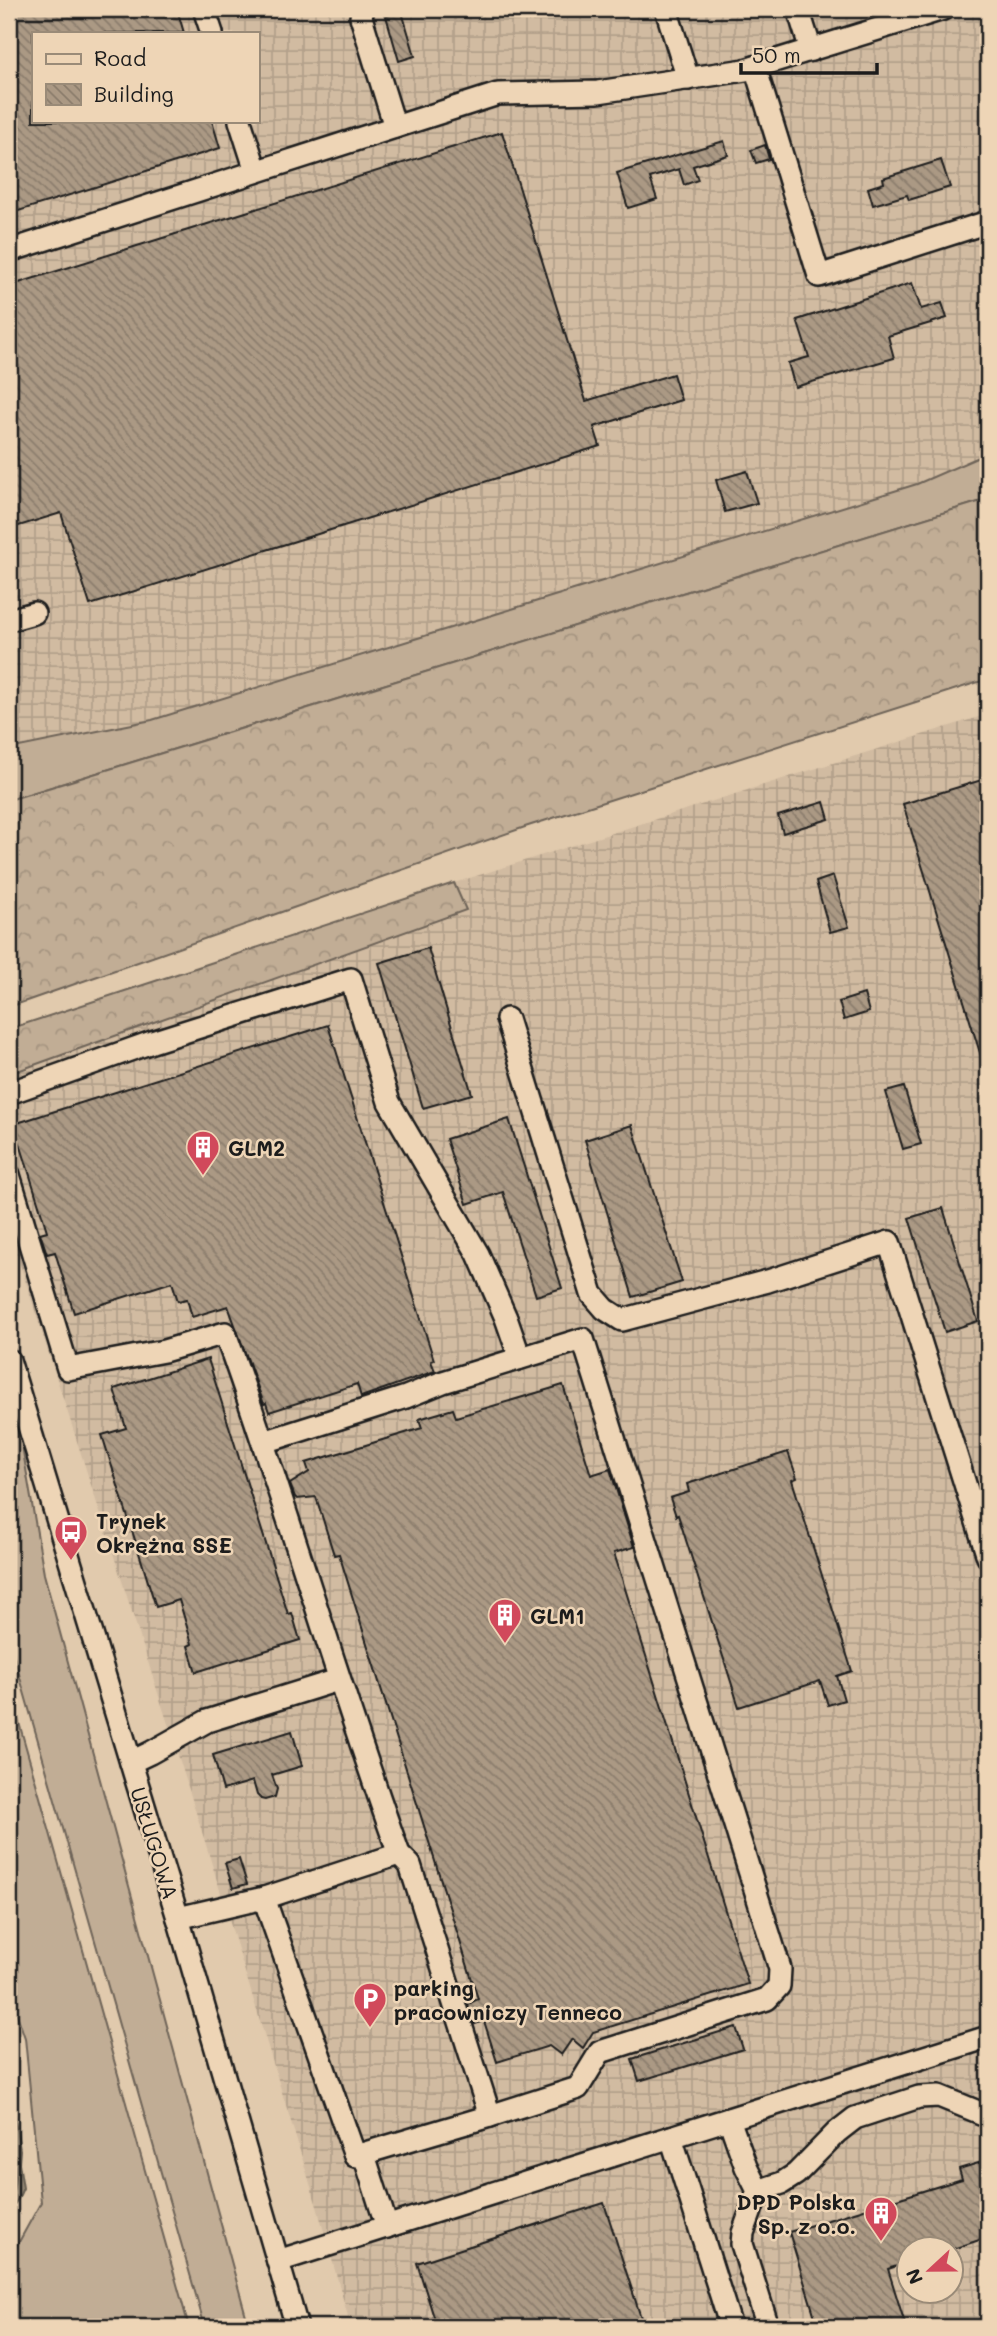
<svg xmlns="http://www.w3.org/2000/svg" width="997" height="2336" font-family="Mali,sans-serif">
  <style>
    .industrial { fill: url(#industrial-grid); fill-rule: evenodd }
    .grass { fill: #c1ad95; stroke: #6e6458; stroke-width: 2 }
    .forest { fill: url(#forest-crowns); stroke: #6e6458; stroke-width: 2 }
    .water { fill: #958875; stroke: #655d51; stroke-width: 2 }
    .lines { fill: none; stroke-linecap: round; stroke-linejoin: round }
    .shore { stroke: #4c4740; stroke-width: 2 }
    .building { fill: url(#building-back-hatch); stroke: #1c1c1c; stroke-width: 2 }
    .minor-casing { stroke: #1c1c1c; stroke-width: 26 }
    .minor { stroke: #eed5b6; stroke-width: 21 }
    .labels { text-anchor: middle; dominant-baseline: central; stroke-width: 5; stroke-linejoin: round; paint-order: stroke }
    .poi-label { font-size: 21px; font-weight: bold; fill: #1c1c1c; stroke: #eed5b6; text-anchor: start }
    .street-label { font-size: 21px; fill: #1c1c1c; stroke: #eed5b6 }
  </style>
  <defs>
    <pattern id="industrial-grid" width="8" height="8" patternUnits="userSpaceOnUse" patternTransform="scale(1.75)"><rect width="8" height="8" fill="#d1bba1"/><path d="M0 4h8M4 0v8" fill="none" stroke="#b3a08a"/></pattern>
    <pattern id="forest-crowns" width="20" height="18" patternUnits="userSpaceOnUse" patternTransform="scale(1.75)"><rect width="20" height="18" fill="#c1ad95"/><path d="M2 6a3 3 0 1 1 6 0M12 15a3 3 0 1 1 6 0" fill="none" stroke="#a59480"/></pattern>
    <pattern id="building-back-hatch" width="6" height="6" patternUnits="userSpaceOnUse" patternTransform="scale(1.75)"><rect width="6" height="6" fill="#ab9984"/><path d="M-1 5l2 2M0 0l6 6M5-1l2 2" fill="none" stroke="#8a7c6b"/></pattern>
  </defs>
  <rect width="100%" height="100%" fill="#e1caad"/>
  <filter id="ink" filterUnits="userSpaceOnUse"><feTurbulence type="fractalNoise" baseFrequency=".0143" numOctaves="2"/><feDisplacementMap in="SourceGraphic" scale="14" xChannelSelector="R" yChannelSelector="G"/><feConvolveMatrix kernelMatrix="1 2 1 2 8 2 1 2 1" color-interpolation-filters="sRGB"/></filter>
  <g filter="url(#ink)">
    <!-- industrial -->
    <g class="industrial">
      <path d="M9,9H988V453L917,484L152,720L9,749ZM33,33H257V121H33Z"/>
      <path d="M988,714V2327H351L316,2203L187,1783L9,1230V1074L465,910L454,883ZM909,2248H951V2290H909Z"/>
    </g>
    <!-- grass -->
    <g class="grass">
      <path d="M988,453V499L9,800V749L152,720L917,484Z"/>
      <path d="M9,1400L19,1428L44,1574L249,2327H205L15,1660L9,1631Z"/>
      <path d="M9,1687L189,2327H9V2260L41,2202L25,2038L9,1991Z"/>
    </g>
    <!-- forest -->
    <g class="forest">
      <path d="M988,499V679L525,827L9,1007V800Z"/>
      <path d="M454,883L466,910L9,1074V1029Z"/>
    </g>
    <!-- water -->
    <path class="water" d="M9,2083L20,2150L19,2163L23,2188L18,2199L9,2212Z"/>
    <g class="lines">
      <!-- shore -->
      <path class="shore" d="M9,2127C12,2145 20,2185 9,2200"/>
    </g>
    <!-- building -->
    <g class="building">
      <path d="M9,9H177L184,33H33V121H212L220,148L9,214Z"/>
      <path d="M402,12L415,56L399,61L386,16Z"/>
      <path d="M502,132L586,401L673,374L681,400L594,427L600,446L90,605L61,513L9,529V286Z"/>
      <path d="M724,141L728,155L693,166L698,180L684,185L679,169L650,178L657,199L628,208L617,173Z"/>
      <path d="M765,145L769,159L756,163L751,150Z"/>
      <path d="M941,160L950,187L909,200L907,195L873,205L868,188L884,183L883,178Z"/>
      <path d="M912,283L921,309L942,303L947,318L888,336L894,358L795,387L788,363L809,357L797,320Z"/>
      <path d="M747,471L757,503L725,512L716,480Z"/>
      <path d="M988,778V1069H985L903,804Z"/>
      <path d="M824,802L829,819L783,833L778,816Z"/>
      <path d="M833,876L849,927L830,932L816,882Z"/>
      <path d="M428,948L472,1094L423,1108L379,963Z"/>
      <path d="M864,994L869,1012L844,1020L839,1002Z"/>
      <path d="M328,1025L434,1360L431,1361L435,1371L361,1397L357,1384L269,1412L266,1403L264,1404L228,1306L192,1317L187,1299L178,1301L172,1282L74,1313L55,1252L47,1254L40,1233L47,1231L14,1124Z"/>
      <path d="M904,1087L921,1144L903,1149L886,1092Z"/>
      <path d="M509,1119L562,1288L536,1296L503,1192L467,1204L446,1139Z"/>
      <path d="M632,1125L682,1282L633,1297L585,1140Z"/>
      <path d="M943,1208L978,1321L945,1332L909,1218Z"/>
      <path d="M208,1359L288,1614L292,1613L300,1640L196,1672L188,1646L192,1644L179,1600L156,1607L102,1435L126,1428L114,1389Z"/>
      <path d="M563,1385L591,1475L610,1469L634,1547L614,1553L748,1984L593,2032L583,2048L572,2039L561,2055L549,2046L497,2062L484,2021L475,2024L468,2004L478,1999L339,1554L334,1555L316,1497L297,1499L295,1497L290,1484L309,1472L306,1463L422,1428L419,1419L453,1409L456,1417Z"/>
      <path d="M788,1452L797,1478L792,1480L852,1671L837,1676L844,1700L828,1705L820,1681L739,1707L678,1515L676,1516L670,1498L689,1492L687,1484Z"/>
      <path d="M292,1731L302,1766L272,1775L277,1789L275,1797L265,1800L261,1799L257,1795L253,1781L223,1790L213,1755Z"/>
      <path d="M239,1859L247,1884L233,1888L225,1863Z"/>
      <path d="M736,2027L743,2049L639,2081L632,2059Z"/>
      <path d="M988,2160V2237L953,2249H909V2262L888,2269L906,2327H818L789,2232L962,2179L959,2169Z"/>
      <path d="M604,2203L644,2327H437L417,2263Z"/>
    </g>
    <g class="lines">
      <defs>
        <g id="minor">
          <path d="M204,9L212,33"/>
          <path d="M363,9L361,17L395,127"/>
          <path d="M666,9L688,79"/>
          <path d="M798,9L811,50"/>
          <path d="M755,67L819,276L988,222"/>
          <path d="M240,121L256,171"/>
          <path d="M9,251L498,94L598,92L745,70L943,9"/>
          <path d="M9,620L34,613"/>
          <path d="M507,1019L592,1294L605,1309L622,1320L768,1281L889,1242L988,1557"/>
          <path d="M9,1093L152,1042L351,979L389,1102L478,1254L506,1318L520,1358"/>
          <path d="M9,1175L68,1369L164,1351L225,1333C287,1505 337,1682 399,1854L410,1865L490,2116L578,2088L600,2052L767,1999L779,1986L780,1969L583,1339L443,1382L406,1397L264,1442"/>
          <path d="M9,1360L178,1918L297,2327"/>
          <path d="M131,1762L150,1753L207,1721L338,1680"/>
          <path d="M264,1898L355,2156L490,2116"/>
          <path d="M178,1918L264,1898L399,1854"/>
          <path d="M729,2119L746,2167L758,2191L743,2233L742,2244L768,2327"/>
          <path d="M671,2137L731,2327"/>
          <path d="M364,2155L387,2227"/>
          <path d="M758,2191L782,2183L796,2174L837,2132L855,2118L919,2097L939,2096L988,2116"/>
          <path d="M278,2261L988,2037"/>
        </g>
      </defs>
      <!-- minor casing -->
      <use href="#minor" class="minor-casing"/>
      <!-- minor -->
      <use href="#minor" class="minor"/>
    </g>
  </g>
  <!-- icons -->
  <defs>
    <symbol id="building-pin" viewBox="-11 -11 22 30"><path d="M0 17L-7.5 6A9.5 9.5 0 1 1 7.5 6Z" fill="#d1495b" stroke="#eed5b6"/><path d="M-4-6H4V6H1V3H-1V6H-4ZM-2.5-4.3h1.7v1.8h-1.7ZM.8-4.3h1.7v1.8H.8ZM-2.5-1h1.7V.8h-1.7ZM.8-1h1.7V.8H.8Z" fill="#fff"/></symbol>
    <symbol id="bus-pin" viewBox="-11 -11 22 30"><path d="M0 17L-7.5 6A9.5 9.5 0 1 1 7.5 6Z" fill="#d1495b" stroke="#eed5b6"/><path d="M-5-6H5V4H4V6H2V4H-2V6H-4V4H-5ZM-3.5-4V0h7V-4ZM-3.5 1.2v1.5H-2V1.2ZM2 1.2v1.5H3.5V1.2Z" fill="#fff"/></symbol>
    <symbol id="parking-pin" viewBox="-11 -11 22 30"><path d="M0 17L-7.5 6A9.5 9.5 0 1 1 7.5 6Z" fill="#d1495b" stroke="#eed5b6"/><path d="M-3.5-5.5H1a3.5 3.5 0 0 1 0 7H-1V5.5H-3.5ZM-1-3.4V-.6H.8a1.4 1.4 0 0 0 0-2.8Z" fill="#fff"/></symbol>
  </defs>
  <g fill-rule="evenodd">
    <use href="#building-pin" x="184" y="1128" width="38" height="52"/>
    <use href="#bus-pin" x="52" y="1513" width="38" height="52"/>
    <use href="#building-pin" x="486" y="1596" width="38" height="52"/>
    <use href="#parking-pin" x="351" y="1980" width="38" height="52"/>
    <use href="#building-pin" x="862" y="2194" width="38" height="52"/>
  </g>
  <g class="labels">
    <!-- poi labels -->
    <g class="poi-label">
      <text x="228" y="1147">GLM2</text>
      <text x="96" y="1520">Trynek<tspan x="96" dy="24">Okrężna SSE</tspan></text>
      <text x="530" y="1615">GLM1</text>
      <text x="394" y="1987">parking<tspan x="394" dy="24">pracowniczy Tenneco</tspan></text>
      <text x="856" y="2201" text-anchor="end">DPD Polska<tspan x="856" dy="24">Sp. z o.o.</tspan></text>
    </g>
    <!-- street labels -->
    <g class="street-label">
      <text transform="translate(155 1843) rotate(73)">USŁUGOWA</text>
    </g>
  </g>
  <!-- margin -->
  <rect width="997" height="2336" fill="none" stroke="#eed5b6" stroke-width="35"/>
  <rect x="18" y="18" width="962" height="2301" fill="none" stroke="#1c1c1c" stroke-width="2.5" filter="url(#ink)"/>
  <!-- legend -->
  <rect x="32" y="32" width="228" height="91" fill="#eed5b6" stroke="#9a8b78" stroke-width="2"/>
  <rect x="46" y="54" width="35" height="10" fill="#eed5b6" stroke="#9a8b78" stroke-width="2"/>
  <text x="94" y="66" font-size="21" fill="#1c1c1c">Road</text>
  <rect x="46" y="84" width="35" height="21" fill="url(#building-back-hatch)" stroke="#9a8b78" stroke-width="2"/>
  <text x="94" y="102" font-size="21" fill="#1c1c1c">Building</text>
  <!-- north arrow -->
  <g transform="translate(930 2270) rotate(248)"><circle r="33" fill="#eed5b6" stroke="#9a8b78" stroke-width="2"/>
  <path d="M0-5L12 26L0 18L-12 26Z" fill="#d1495b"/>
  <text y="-10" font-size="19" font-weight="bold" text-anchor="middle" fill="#1c1c1c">N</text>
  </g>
  <!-- scale -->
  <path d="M741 63v10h136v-10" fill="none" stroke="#1c1c1c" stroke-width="3.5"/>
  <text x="752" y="63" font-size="21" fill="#1c1c1c" stroke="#eed5b6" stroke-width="5" paint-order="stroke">50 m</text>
</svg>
